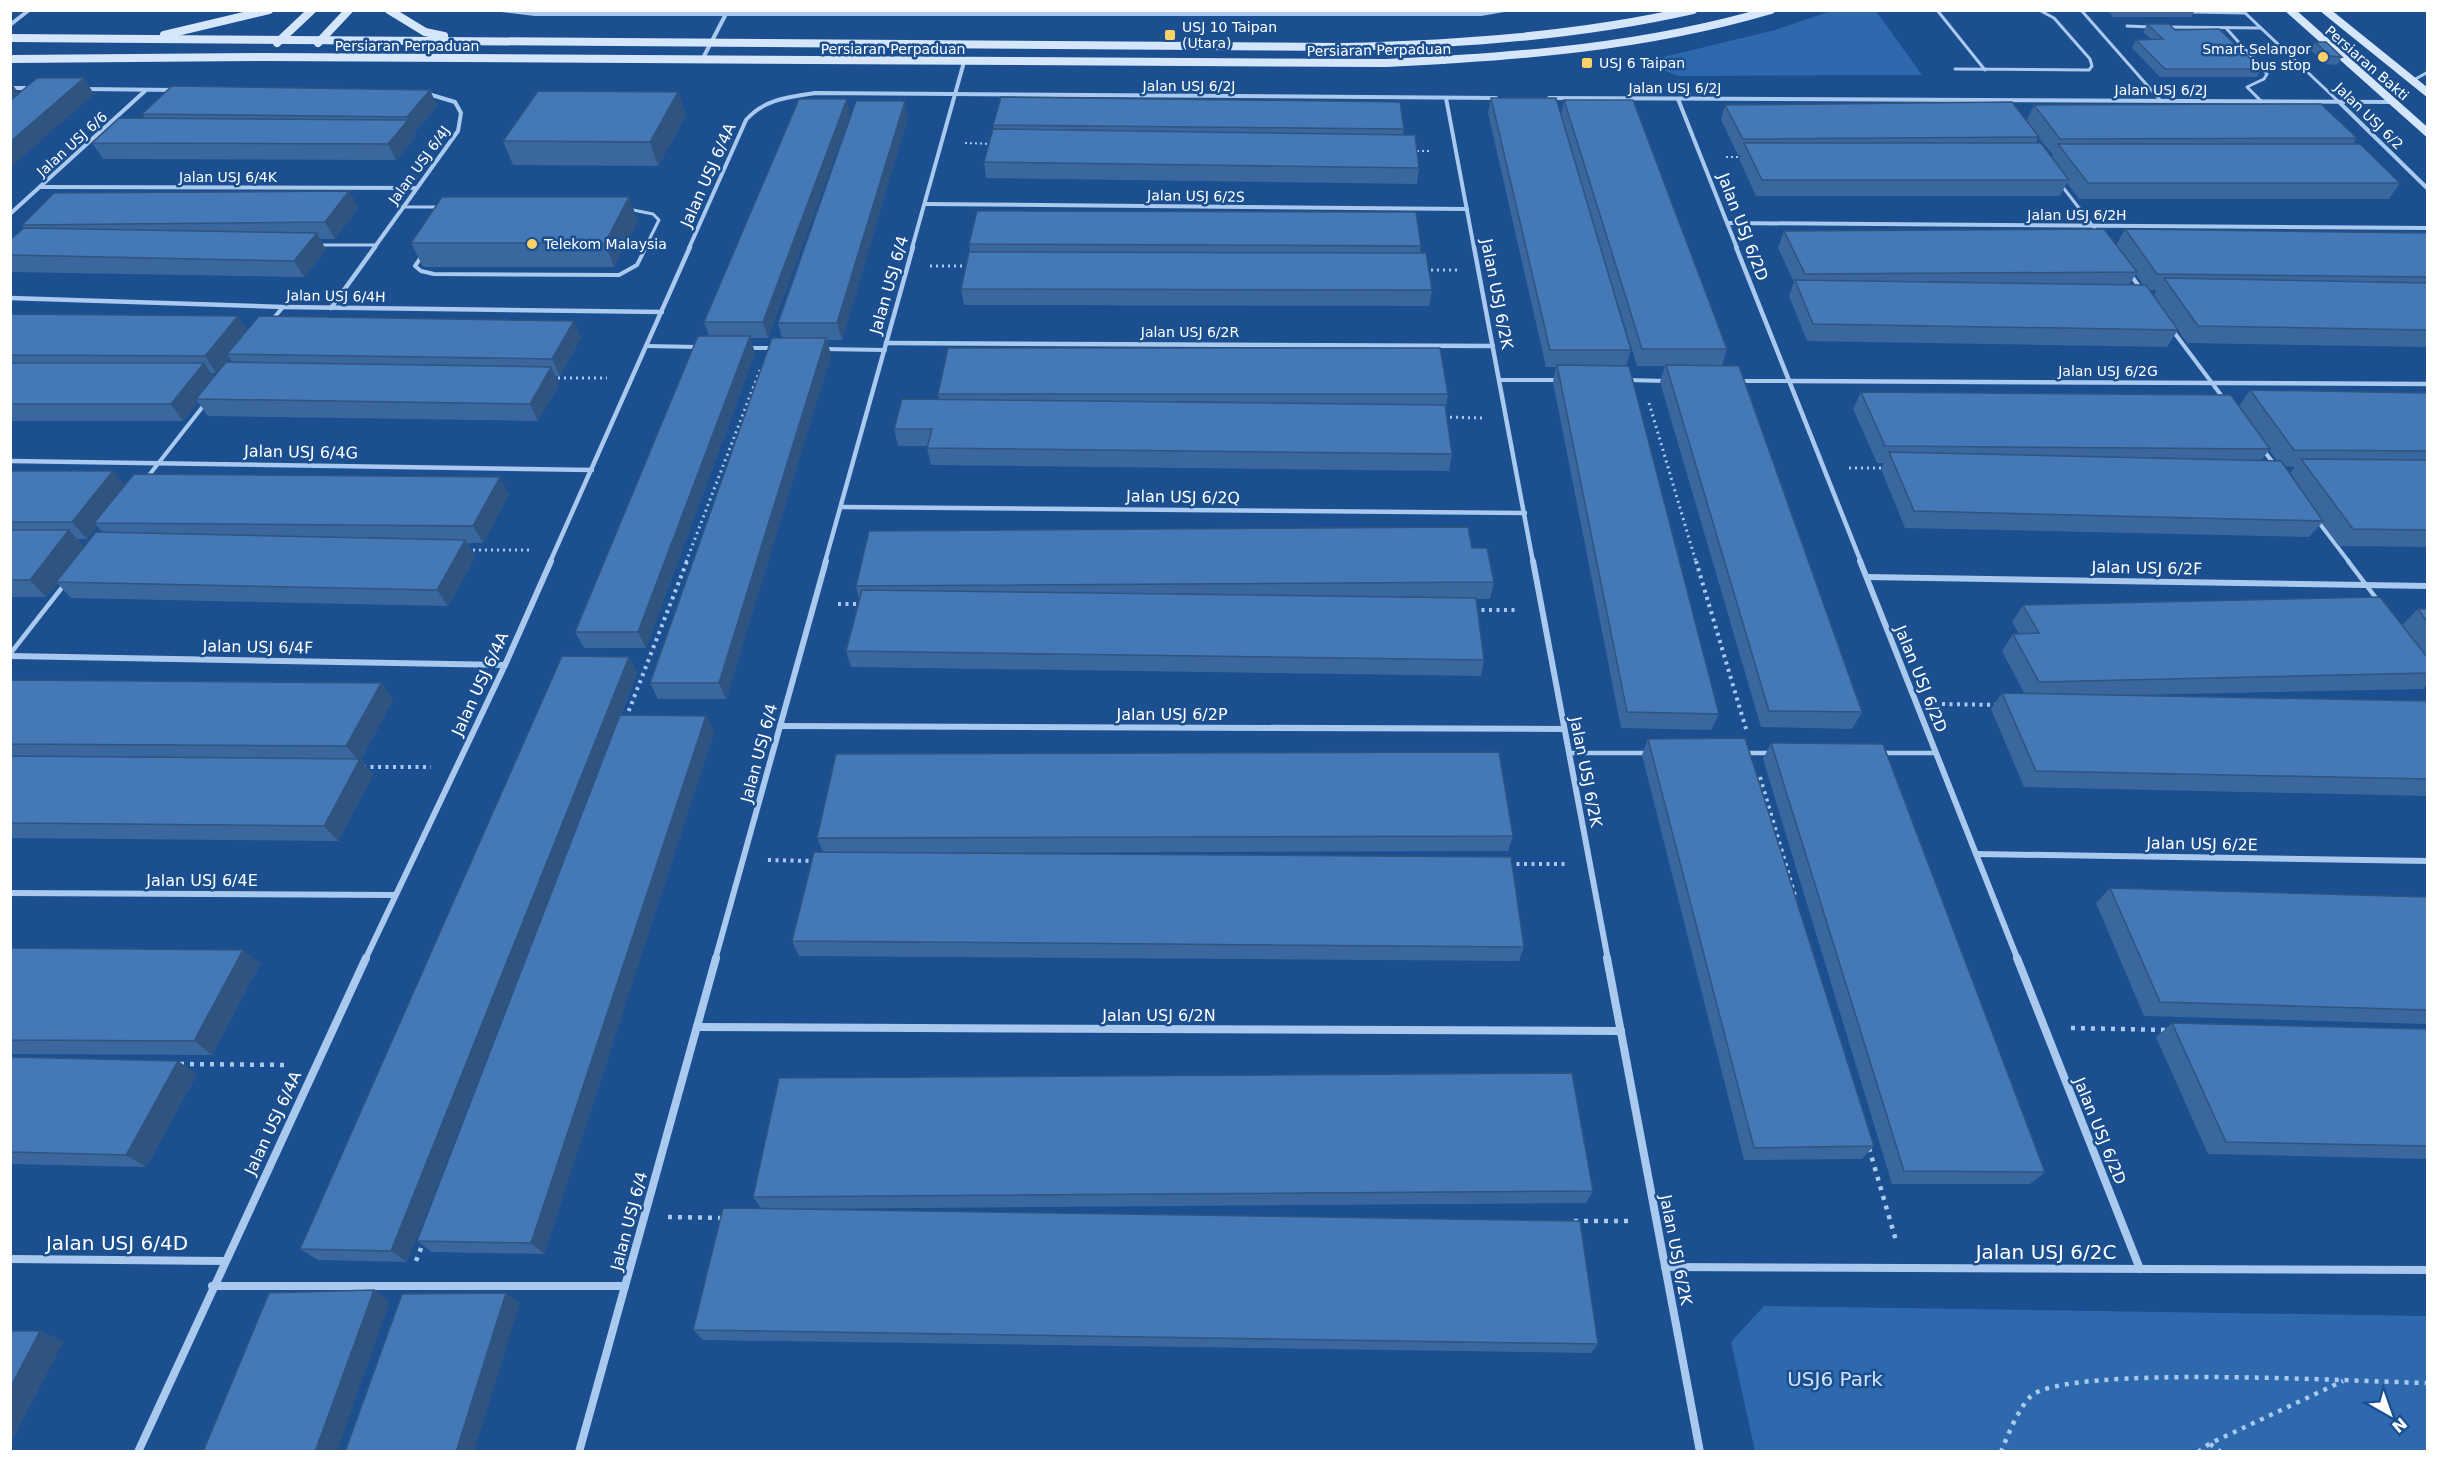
<svg xmlns="http://www.w3.org/2000/svg" width="2438" height="1462" font-family="'DejaVu Sans',sans-serif">
  <style>
    .green { fill: #2e69ad }
    .lines { fill: none; stroke-linecap: round; stroke-linejoin: round }
    .path-far3 { stroke: #a9c9ee; stroke-width: 2; stroke-dasharray: 2 3; stroke-linecap: butt }
    .path-far2 { stroke: #a9c9ee; stroke-width: 3; stroke-dasharray: 2 4; stroke-linecap: butt }
    .path-far1 { stroke: #a9c9ee; stroke-width: 4; stroke-dasharray: 3 4.5; stroke-linecap: butt }
    .path { stroke: #a9c9ee; stroke-width: 4.5; stroke-dasharray: 4 6; stroke-linecap: butt }
    .lane-far2 { stroke: #a9c9ee; stroke-width: 3 }
    .lane-far1 { stroke: #a9c9ee; stroke-width: 4 }
    .lane { stroke: #a9c9ee; stroke-width: 4.5 }
    .street-far3 { stroke: #a9c9ee; stroke-width: 4 }
    .street-far2 { stroke: #a9c9ee; stroke-width: 4.5 }
    .street-far1 { stroke: #a9c9ee; stroke-width: 6 }
    .street { stroke: #a9c9ee; stroke-width: 8 }
    .secondary { stroke: #d6e6fa; stroke-width: 8 }
    .wall { fill: #3a679d; fill-rule: evenodd }
    .shaded-wall { fill: #305480 }
    .building { fill: #4478b7; stroke: #305480; stroke-width: 1.5 }
    .poi-dot { fill: #ffd166; stroke: #1b4f8f; stroke-width: 2 }
    .labels { text-anchor: middle; dominant-baseline: central; stroke-width: 5; stroke-linejoin: round; paint-order: stroke }
    .far-poi-label { font-size: 14px; fill: #fff; stroke: #1b4f8f; text-anchor: start }
    .far-street-label { font-size: 14px; fill: #fff; stroke: #1b4f8f }
    .street-label { font-size: 16px; fill: #fff; stroke: #1b4f8f }
    .near-street-label { font-size: 20px; fill: #fff; stroke: #1b4f8f }
    .near-park-label { font-size: 20px; fill: #cfe3fa; stroke: #1b4f8f }
  </style>
  <rect width="100%" height="100%" fill="#1b4f8f"/>
  <!-- green -->
  <g class="green">
    <path d="M1834,10L1876,11L1922,75L1678,76L1643,62L1775,30Z"/>
    <path d="M1764,1306L2427,1316V1451H1755L1731,1342Z"/>
  </g>
  <g class="lines">
    <!-- path-far3 -->
    <g class="path-far3">
      <path d="M965,143L994,144"/>
      <path d="M1412,151H1432"/>
      <path d="M1726,157H1745"/>
    </g>
    <!-- path-far2 -->
    <g class="path-far2">
      <path d="M930,266H971"/>
      <path d="M1425,270H1457"/>
      <path d="M552,378H607"/>
      <path d="M1649,403L1696,562"/>
      <path d="M1444,417L1482,418"/>
      <path d="M1849,468H1884"/>
      <path d="M467,550H531"/>
      <path d="M686,562L760,370"/>
    </g>
    <!-- path-far1 -->
    <g class="path-far1">
      <path d="M1696,561L1746,729"/>
      <path d="M838,604H860"/>
      <path d="M1474,610H1517"/>
      <path d="M1942,704L1998,705"/>
      <path d="M626,718L687,561"/>
      <path d="M363,767H431"/>
      <path d="M1760,777L1796,899"/>
      <path d="M768,860L815,861"/>
      <path d="M1509,864H1565"/>
    </g>
    <!-- path -->
    <g class="path">
      <path d="M2071,1028L2169,1030"/>
      <path d="M180,1064L290,1065"/>
      <path d="M1869,1148L1897,1244"/>
      <path d="M668,1217L723,1218"/>
      <path d="M1574,1221H1632"/>
      <path d="M416,1261L423,1243"/>
      <path d="M2210,1444L2221,1452"/>
      <path d="M2001,1452C2007,1437 2019,1407 2031,1396C2068,1364 2364,1382 2428,1383"/>
      <path d="M2198,1452L2209,1444L2343,1381"/>
    </g>
    <!-- lane-far2 -->
    <g class="lane-far2">
      <path d="M1937,10L1985,70"/>
      <path d="M2081,10L2161,101"/>
      <path d="M2242,10L2339,102"/>
      <path d="M2191,12L2245,13"/>
      <path d="M2127,26L2151,27"/>
      <path d="M2168,27L2261,28"/>
      <path d="M2226,28L2267,74L2264,79L2247,87L2261,101"/>
      <path d="M1955,69L2089,70L2092,66L2090,59L2054,18L2039,10"/>
      <path d="M2412,81L2428,72"/>
      <path d="M2062,186L2099,234"/>
      <path d="M402,207H439"/>
      <path d="M628,209L653,214L659,220L645,248"/>
      <path d="M318,245H375"/>
    </g>
    <!-- lane-far1 -->
    <g class="lane-far1">
      <path d="M422,256L415,266L421,271L434,274L619,275L637,265L646,247"/>
      <path d="M2130,274L2141,289"/>
      <path d="M273,319L283,307"/>
      <path d="M2173,331L2224,399"/>
      <path d="M647,346L698,347"/>
      <path d="M748,348H773"/>
      <path d="M823,349L885,350"/>
      <path d="M1499,380H1559"/>
      <path d="M1627,380L1667,381"/>
      <path d="M1741,381H1789"/>
      <path d="M2264,451L2275,465"/>
      <path d="M146,479L204,405"/>
      <path d="M2317,520L2349,562"/>
    </g>
    <!-- lane -->
    <g class="lane">
      <path d="M2348,561L2379,602"/>
      <path d="M10,654L64,585"/>
      <path d="M1569,753H1648"/>
      <path d="M1744,753H1771"/>
      <path d="M1882,753H1936"/>
    </g>
    <!-- street-far3 -->
    <g class="street-far3">
      <path d="M502,10L535,14H1481L1504,10"/>
      <path d="M10,25L29,10"/>
      <path d="M702,60L728,10"/>
      <path d="M10,88H31"/>
      <path d="M83,89L175,90"/>
      <path d="M1446,98L1474,248"/>
      <path d="M1549,98L2393,102"/>
      <path d="M1678,99L1737,248"/>
      <path d="M2339,102L2428,189"/>
      <path d="M40,187L415,188"/>
      <path d="M925,204L1467,209"/>
      <path d="M10,214L146,90"/>
      <path d="M1727,223L2428,228"/>
      <path d="M374,248L458,131L461,113L455,102L425,93"/>
      <path d="M689,248L746,120C764,99 789,97 815,93L1496,98"/>
      <path d="M912,248L964,62"/>
    </g>
    <!-- street-far2 -->
    <g class="street-far2">
      <path d="M1474,247L1533,562"/>
      <path d="M1736,247L1861,562"/>
      <path d="M10,298L283,307L662,312"/>
      <path d="M331,308L375,247"/>
      <path d="M886,343L1493,346"/>
      <path d="M1789,381L2428,384"/>
      <path d="M10,461L592,470"/>
      <path d="M841,507L1525,513"/>
      <path d="M550,562L690,247"/>
      <path d="M825,562L913,247"/>
    </g>
    <!-- street-far1 -->
    <g class="street-far1">
      <path d="M1533,561L1608,960"/>
      <path d="M1860,561L2018,960"/>
      <path d="M1867,577L2428,586"/>
      <path d="M10,656L505,665"/>
      <path d="M780,726L1564,729"/>
      <path d="M1976,854L2428,861"/>
      <path d="M10,893L394,895"/>
      <path d="M365,960L505,665L551,561"/>
      <path d="M715,960L826,561"/>
    </g>
    <!-- street -->
    <g class="street">
      <path d="M1607,958L1700,1452"/>
      <path d="M2017,958L2140,1269"/>
      <path d="M697,1027L1621,1031"/>
      <path d="M10,1259L224,1261"/>
      <path d="M1665,1267L2428,1270"/>
      <path d="M212,1286H625"/>
      <path d="M138,1452L366,958"/>
      <path d="M579,1452L716,958"/>
    </g>
    <!-- secondary -->
    <g class="secondary">
      <path d="M389,10L425,32L444,36"/>
      <path d="M2290,10L2428,133"/>
      <path d="M2325,10L2428,93"/>
      <path d="M164,35L269,10"/>
      <path d="M10,38L1343,47C1461,44 1577,36 1693,10"/>
      <path d="M277,43L312,10"/>
      <path d="M318,43L349,10"/>
      <path d="M10,59L264,57L1386,63C1517,57 1645,47 1771,10"/>
    </g>
  </g>
  <!-- wall -->
  <g class="wall">
    <path d="M2107,10H2195L2191,17H2113Z"/>
    <path d="M2147,24L2175,30L2261,69L2257,77H2160L2132,48L2136,40L2151,39L2143,32Z"/>
    <path d="M2315,42L2342,57L2337,65L2325,64L2310,49Z"/>
    <path d="M430,90L437,106L414,133L416,136L396,160L103,159L92,143L145,119L142,114Z"/>
    <path d="M678,92L686,116L658,166L513,165L503,141Z"/>
    <path d="M1491,98L1561,115L1564,100L1727,349L1722,366L1862,712L1852,729L1761,727L1660,382L1665,366H1637L1566,133L1631,350L1626,366L1719,714L1711,730L1621,728L1553,382L1556,367H1546L1488,113Z"/>
    <path d="M1725,105L2026,121L2034,105L2357,138L2353,144L2400,183L2389,199H2079L2067,183L2060,196H1756L1739,159L1741,155H1738L1721,120ZM2038,137L2053,155L2052,157L2036,143Z"/>
    <path d="M850,115L768,338H750L755,353L646,648H584L575,632L709,336L704,322Z"/>
    <path d="M908,117L842,340H827L831,355L726,699H658L650,683L782,338L778,323Z"/>
    <path d="M993,125L1404,129L1403,135L1419,168L1417,184L986,178L984,162L994,129Z"/>
    <path d="M349,191L358,208L335,239H320L326,250L304,277L10,272V255L24,228L22,225Z"/>
    <path d="M638,221L614,267H423L411,243Z"/>
    <path d="M2125,229L2427,233V347L2187,343L2178,330L2167,347L1807,341L1789,296L1794,282L1778,248L1784,231L2116,245ZM2136,274L2143,285H2129ZM2150,290H2156L2154,295Z"/>
    <path d="M969,244L1421,246L1420,253L1432,290L1429,306L964,305L961,289L970,252Z"/>
    <path d="M10,314L238,316L247,330L574,321L581,338L560,376H555L559,384L538,421L208,416L198,402L183,421H10ZM229,357L232,362L214,377L211,373H216Z"/>
    <path d="M2250,390L2427,393V547L2339,546L2322,523L2309,537L1905,528L1881,469L1884,463H1877L1853,409L1861,392L2239,406ZM2269,450L2277,461H2261ZM2285,466L2295,467L2290,473Z"/>
    <path d="M938,394H1448L1446,409L1452,454L1449,471L931,465L927,448L928,446H898L894,429L939,399Z"/>
    <path d="M10,471L125,485L509,494L483,543H467L475,557L448,606L71,598L57,583L46,597H10ZM97,526L103,533L84,547L77,539H87Z"/>
    <path d="M1472,548L1494,582L1490,599H1476L1484,660L1481,676L851,667L846,651L859,599L856,586Z"/>
    <path d="M2023,605L2402,625L2418,609H2427V684L2423,689L2136,695L2427,701V796L2024,787L1991,709L2002,693H2024L2002,651L2013,634H2019L2012,622Z"/>
    <path d="M629,657L637,673L621,715L706,716L714,732L544,1254L432,1252L417,1241L568,849L407,1262L318,1260L300,1249Z"/>
    <path d="M10,680L381,683L393,699L361,760L373,775L338,841L10,838Z"/>
    <path d="M1648,739L1874,1146L1862,1159L1744,1160L1642,755Z"/>
    <path d="M1771,743L2045,1172L2030,1184H1892L1763,759Z"/>
    <path d="M1513,836L1508,851L949,853L1524,947L1519,961L799,956L792,941L823,852L817,838Z"/>
    <path d="M2110,888L2427,897V1024L2144,1016L2096,903Z"/>
    <path d="M10,948L243,950L260,964L212,1055L10,1054Z"/>
    <path d="M2172,1023L2427,1029V1159L2208,1154L2156,1037Z"/>
    <path d="M10,1057L178,1061L197,1074L146,1167L10,1164Z"/>
    <path d="M1593,1191L1586,1203L785,1209L1598,1344L1591,1353L703,1340L693,1330L761,1208L753,1197Z"/>
  </g>
  <!-- shaded-wall -->
  <g class="shaded-wall">
    <path d="M84,78L94,94L10,168V142Z"/>
    <path d="M13,85L24,101L10,112V87Z"/>
    <path d="M430,90L437,106L414,133L416,136L396,160L388,144L408,120L407,117Z"/>
    <path d="M678,92L686,116L658,166L650,142Z"/>
    <path d="M847,99L850,115L768,338L763,322Z"/>
    <path d="M905,101L908,117L842,340L837,323Z"/>
    <path d="M349,191L358,208L335,239L325,222Z"/>
    <path d="M629,197L638,221L614,267L605,243Z"/>
    <path d="M317,233L326,250L304,277L294,261Z"/>
    <path d="M238,316L249,333L227,354L229,357L216,373L205,356Z"/>
    <path d="M574,321L581,338L560,376L552,359Z"/>
    <path d="M750,336L755,353L646,648L638,632Z"/>
    <path d="M826,338L831,355L726,699L719,683Z"/>
    <path d="M204,363L216,380L196,399L198,402L183,421L171,404Z"/>
    <path d="M551,367L559,384L538,421L530,404Z"/>
    <path d="M113,471L127,488L94,523L97,526L87,539L72,522Z"/>
    <path d="M500,477L509,494L483,543L473,526Z"/>
    <path d="M69,530L84,547L56,582L57,583L46,597L30,580Z"/>
    <path d="M465,540L475,557L448,606L437,590Z"/>
    <path d="M629,657L637,673L407,1262L391,1251Z"/>
    <path d="M381,683L393,699L361,760L373,775L338,841L324,826L359,761L346,746Z"/>
    <path d="M706,716L714,732L544,1254L531,1243Z"/>
    <path d="M243,950L260,964L212,1055L194,1041Z"/>
    <path d="M178,1061L197,1074L146,1167L126,1155Z"/>
    <path d="M374,1290L390,1301L337,1452H315Z"/>
    <path d="M506,1293L520,1303L474,1452H456Z"/>
    <path d="M40,1331L64,1341L10,1445V1388Z"/>
  </g>
  <!-- building -->
  <g class="building">
    <path d="M2147,24H2169L2175,30L2219,29L2261,69H2165L2136,40L2163,39Z"/>
    <path d="M2315,42H2326L2342,57L2330,56Z"/>
    <path d="M37,78H84L10,142V101Z"/>
    <path d="M172,86L430,90L407,117L142,114Z"/>
    <path d="M538,91L678,92L650,142L503,141Z"/>
    <path d="M1001,97L1400,102L1404,129L993,125Z"/>
    <path d="M1491,98H1556L1631,350H1550Z"/>
    <path d="M799,99H847L763,322H704Z"/>
    <path d="M1564,100H1633L1727,349H1642Z"/>
    <path d="M856,101H905L837,323H778Z"/>
    <path d="M2012,102L2039,137L1743,139L1725,105Z"/>
    <path d="M2321,104L2357,138L2060,139L2034,105Z"/>
    <path d="M119,118L408,120L388,144L92,143Z"/>
    <path d="M993,129L1415,135L1419,168L984,162Z"/>
    <path d="M1744,143H2041L2069,180H1762Z"/>
    <path d="M2058,144H2360L2400,183H2088Z"/>
    <path d="M349,191L325,222L22,225L54,193Z"/>
    <path d="M442,197H629L605,243H411Z"/>
    <path d="M977,211L1416,212L1421,246L969,244Z"/>
    <path d="M24,228L317,233L294,261L10,255V240Z"/>
    <path d="M2104,229L2137,272L1805,274L1784,231Z"/>
    <path d="M2125,229L2427,233V277L2157,274Z"/>
    <path d="M969,252L1426,253L1432,290L961,289Z"/>
    <path d="M2164,278L2427,283V330L2198,326Z"/>
    <path d="M1795,280L2146,285L2178,330L1813,324Z"/>
    <path d="M10,314L238,316L205,356L10,355Z"/>
    <path d="M259,316L574,321L552,359L227,354Z"/>
    <path d="M698,336H750L638,632H575Z"/>
    <path d="M772,338H826L719,683H650Z"/>
    <path d="M948,348H1440L1448,394H938Z"/>
    <path d="M226,362L551,367L530,404L196,399Z"/>
    <path d="M10,363H204L171,404H10Z"/>
    <path d="M1557,365L1629,366L1719,714L1627,712Z"/>
    <path d="M1666,365L1739,366L1862,712L1769,711Z"/>
    <path d="M2250,390L2427,393V451L2294,450Z"/>
    <path d="M1861,392L2231,395L2270,449L1885,446Z"/>
    <path d="M902,399L1445,405L1452,454L927,448L932,429H894Z"/>
    <path d="M1889,452L2281,461L2323,521L1914,511Z"/>
    <path d="M2301,459L2427,460V530L2353,529Z"/>
    <path d="M10,471H113L72,522H10Z"/>
    <path d="M134,474L500,477L473,526L94,523Z"/>
    <path d="M1468,527L1472,548H1487L1494,582L856,586L869,531Z"/>
    <path d="M10,530H69L30,580H10Z"/>
    <path d="M96,532L465,540L437,590L56,582Z"/>
    <path d="M862,590L1476,598L1484,660L846,651Z"/>
    <path d="M2380,597L2427,657V673L2039,682L2013,634L2039,633L2023,605Z"/>
    <path d="M2418,609H2427V622Z"/>
    <path d="M562,656L629,657L391,1251L300,1249Z"/>
    <path d="M10,680L381,683L346,746L10,744Z"/>
    <path d="M2002,693L2427,701V779L2036,771Z"/>
    <path d="M620,715L706,716L531,1243L417,1241Z"/>
    <path d="M1745,738L1874,1146L1754,1148L1648,739Z"/>
    <path d="M1771,743L1883,744L2045,1172L1904,1171Z"/>
    <path d="M1499,752L1513,836L817,838L836,754Z"/>
    <path d="M10,756L360,759L324,826L10,823Z"/>
    <path d="M814,852L1511,857L1524,947L792,941Z"/>
    <path d="M2110,888L2427,897V1010L2160,1002Z"/>
    <path d="M10,948L243,950L194,1041L10,1040Z"/>
    <path d="M2172,1023L2427,1029V1146L2226,1142Z"/>
    <path d="M10,1057L178,1061L126,1155L10,1152Z"/>
    <path d="M1572,1073L1593,1191L753,1197L779,1078Z"/>
    <path d="M723,1208L1580,1221L1598,1344L693,1330Z"/>
    <path d="M374,1290L315,1452H203L269,1293Z"/>
    <path d="M506,1293L456,1452H345L402,1294Z"/>
    <path d="M10,1331H40L10,1388Z"/>
  </g>
  <!-- markers -->
  <g class="poi-dot">
    <rect x="1164" y="29" width="12" height="12" rx="3"/>
    <circle cx="2323" cy="57" r="6"/>
    <rect x="1581" y="57" width="12" height="12" rx="3"/>
    <circle cx="532" cy="244" r="6"/>
  </g>
  <g class="labels">
    <!-- far-poi labels -->
    <g class="far-poi-label">
      <text x="1182" y="27">USJ 10 Taipan<tspan x="1182" dy="16">(Utara)</tspan></text>
      <text x="2311" y="49" text-anchor="end">Smart Selangor<tspan x="2311" dy="16">bus stop</tspan></text>
      <text x="1599" y="63">USJ 6 Taipan</text>
      <text x="544" y="244">Telekom Malaysia</text>
    </g>
    <!-- far-street labels -->
    <g class="far-street-label">
      <text x="407" y="46">Persiaran Perpaduan</text>
      <text x="893" y="49">Persiaran Perpaduan</text>
      <text transform="translate(1379 50) rotate(-1)">Persiaran Perpaduan</text>
      <text transform="translate(2367 63) rotate(41)">Persiaran Bakti</text>
      <text x="1189" y="86">Jalan USJ 6/2J</text>
      <text x="1675" y="88">Jalan USJ 6/2J</text>
      <text x="2161" y="90">Jalan USJ 6/2J</text>
      <text transform="translate(2369 116) rotate(44)">Jalan USJ 6/2</text>
      <text transform="translate(72 144) rotate(-42)">Jalan USJ 6/6</text>
      <text transform="translate(419 165) rotate(-54)">Jalan USJ 6/4J</text>
      <text x="228" y="177">Jalan USJ 6/4K</text>
      <text transform="translate(1196 196) rotate(1)">Jalan USJ 6/2S</text>
      <text x="2077" y="215">Jalan USJ 6/2H</text>
      <text transform="translate(336 296) rotate(1)">Jalan USJ 6/4H</text>
      <text x="1190" y="332">Jalan USJ 6/2R</text>
      <text x="2108" y="371">Jalan USJ 6/2G</text>
    </g>
    <!-- street labels -->
    <g class="street-label">
      <text transform="translate(708 175) rotate(-66)">Jalan USJ 6/4A</text>
      <text transform="translate(1743 227) rotate(69)">Jalan USJ 6/2D</text>
      <text transform="translate(889 285) rotate(-74)">Jalan USJ 6/4</text>
      <text transform="translate(1497 294) rotate(79)">Jalan USJ 6/2K</text>
      <text transform="translate(301 452) rotate(1)">Jalan USJ 6/4G</text>
      <text transform="translate(1183 497) rotate(1)">Jalan USJ 6/2Q</text>
      <text transform="translate(2147 568) rotate(1)">Jalan USJ 6/2F</text>
      <text transform="translate(258 647) rotate(1)">Jalan USJ 6/4F</text>
      <text transform="translate(1921 679) rotate(68)">Jalan USJ 6/2D</text>
      <text transform="translate(480 684) rotate(-65)">Jalan USJ 6/4A</text>
      <text x="1172" y="714">Jalan USJ 6/2P</text>
      <text transform="translate(759 753) rotate(-75)">Jalan USJ 6/4</text>
      <text transform="translate(1586 772) rotate(79)">Jalan USJ 6/2K</text>
      <text transform="translate(2202 844) rotate(1)">Jalan USJ 6/2E</text>
      <text x="202" y="880">Jalan USJ 6/4E</text>
      <text x="1159" y="1015">Jalan USJ 6/2N</text>
      <text transform="translate(273 1123) rotate(-65)">Jalan USJ 6/4A</text>
      <text transform="translate(2100 1131) rotate(68)">Jalan USJ 6/2D</text>
      <text transform="translate(629 1221) rotate(-75)">Jalan USJ 6/4</text>
      <text transform="translate(1676 1250) rotate(79)">Jalan USJ 6/2K</text>
    </g>
    <!-- near-street labels -->
    <g class="near-street-label">
      <text x="117" y="1243">Jalan USJ 6/4D</text>
      <text x="2046" y="1252">Jalan USJ 6/2C</text>
    </g>
    <!-- near-park labels -->
    <g class="near-park-label">
      <text x="1835" y="1379">USJ6 Park</text>
    </g>
  </g>
  <!-- border -->
  <rect width="2438" height="1462" fill="none" stroke="#ffffff" stroke-width="24"/>
  <!-- north arrow -->
  <g transform="translate(2390 1414) rotate(140)" stroke="#1b4f8f" stroke-width="4.5" paint-order="stroke">
  <path d="M0-4.5L10 22L0 15L-10 22Z" fill="#ffffff"/>
  <text y="-9" font-size="16" font-weight="bold" text-anchor="middle" fill="#ffffff">N</text>
  </g>
</svg>
